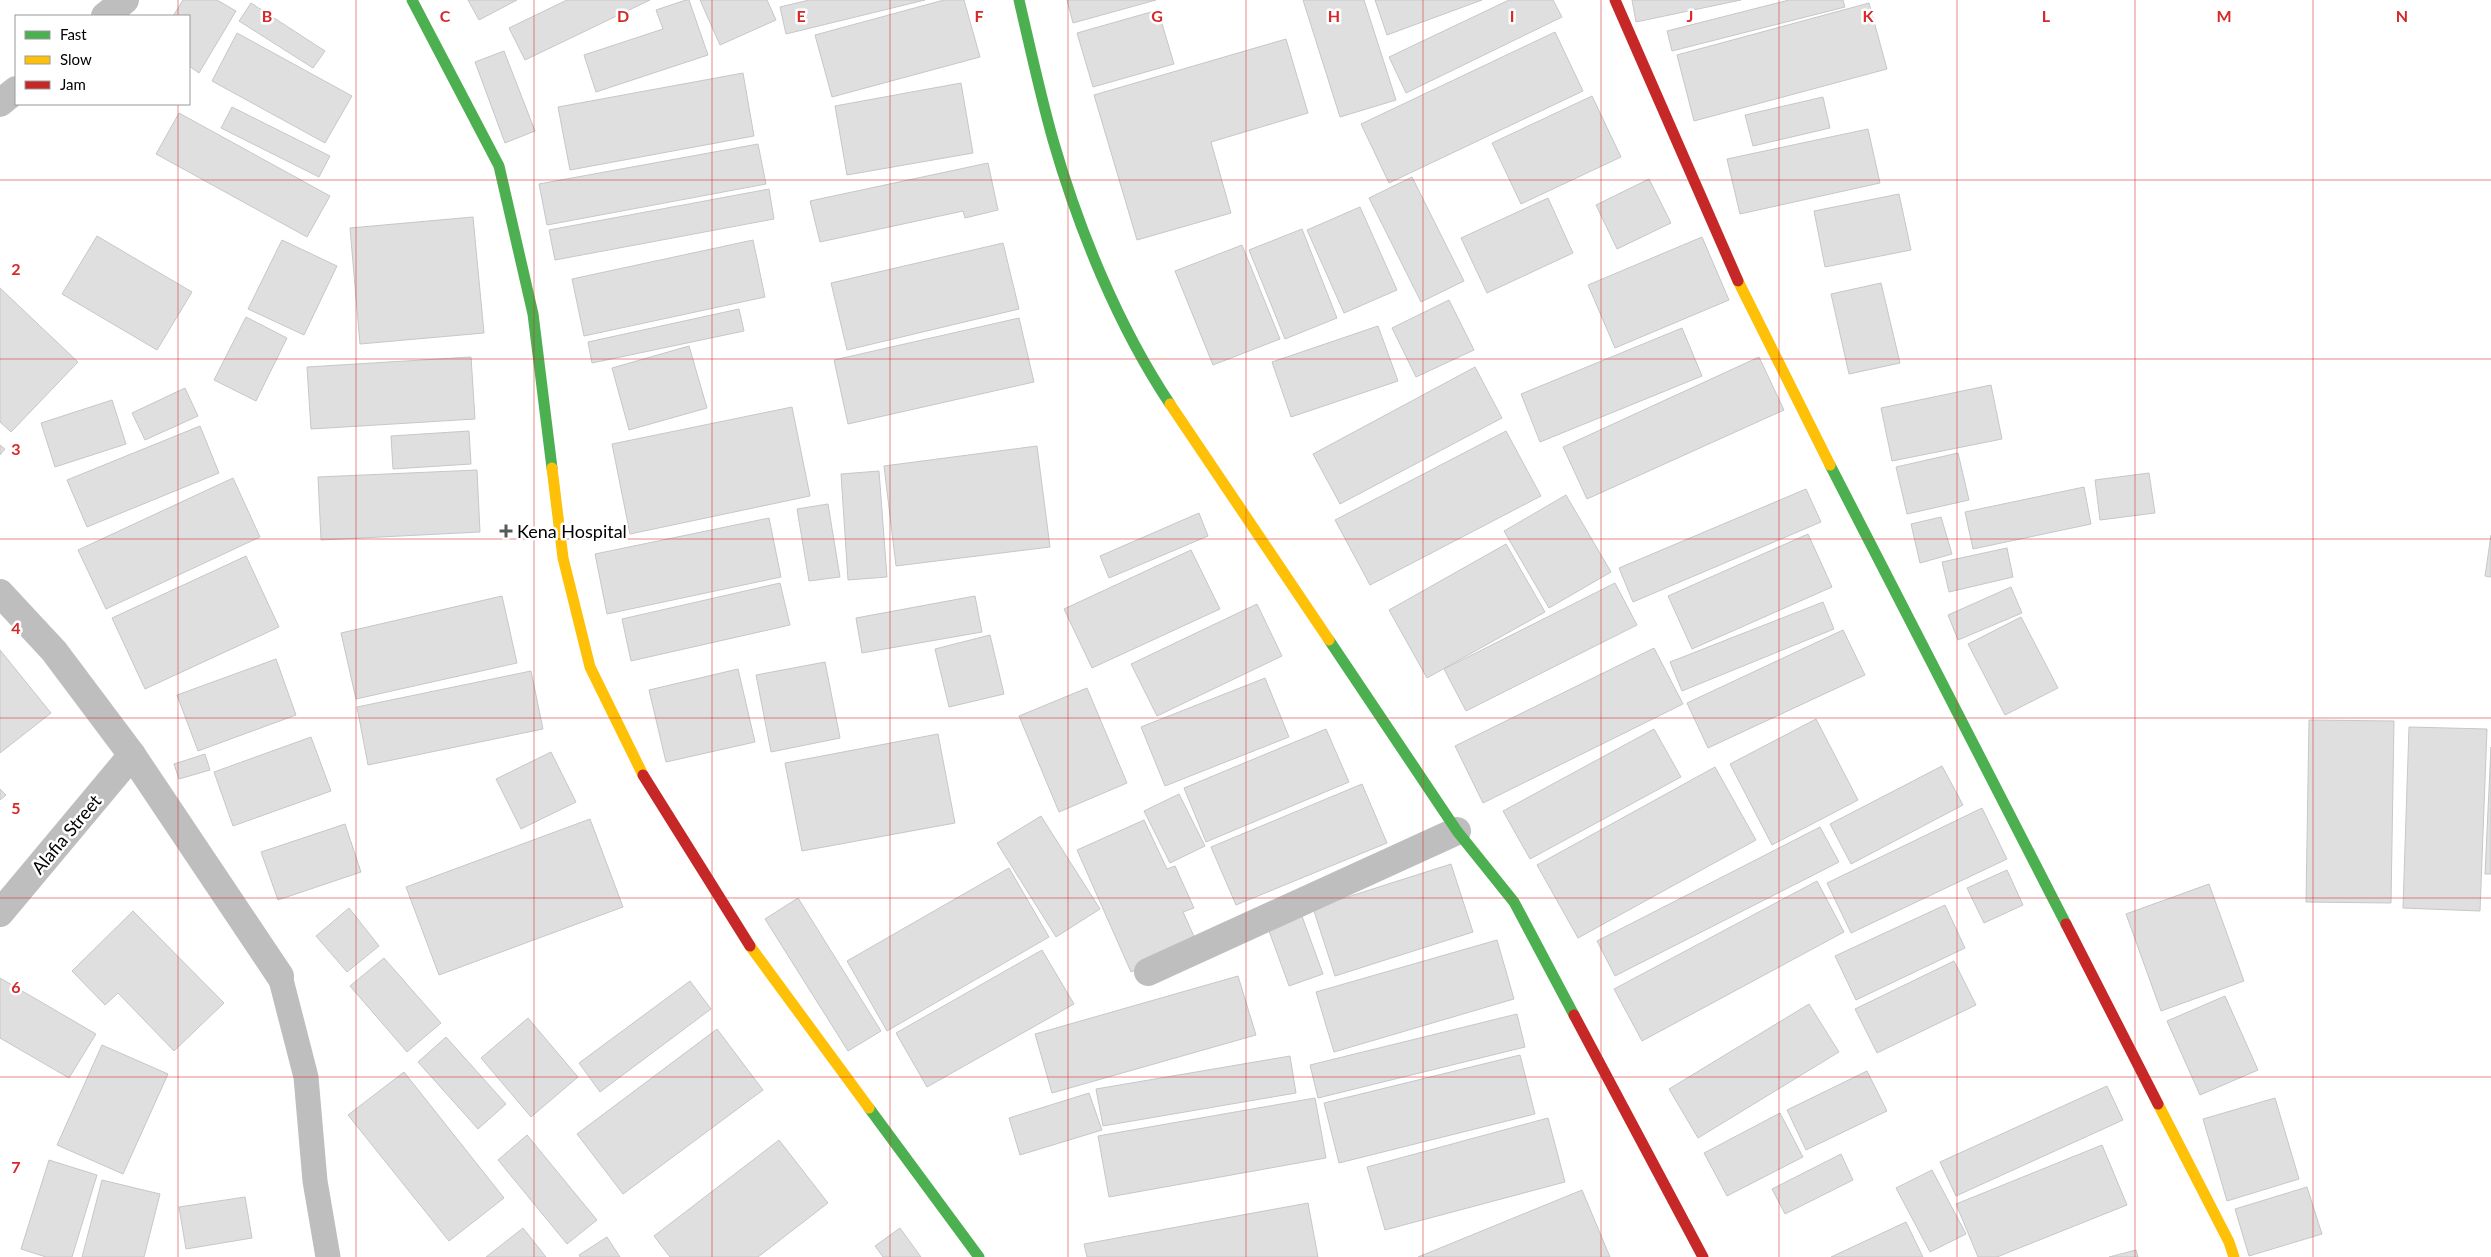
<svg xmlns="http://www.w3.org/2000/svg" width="2491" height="1257" font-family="Lato,sans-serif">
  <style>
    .building { fill: #dfdfdf; stroke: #c7c7c7 }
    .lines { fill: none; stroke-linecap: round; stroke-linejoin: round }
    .lane { stroke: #bebebe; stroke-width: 25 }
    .street { stroke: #bebebe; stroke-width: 28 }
    .fast { stroke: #4caf50; stroke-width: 11 }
    .slow { stroke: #ffc107; stroke-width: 11 }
    .jam { stroke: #c62828; stroke-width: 11 }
    .grid { fill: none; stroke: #d62828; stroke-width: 1; stroke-opacity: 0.55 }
    .poi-dot { fill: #595959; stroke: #fff; stroke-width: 2 }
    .labels { text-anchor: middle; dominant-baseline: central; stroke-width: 5; stroke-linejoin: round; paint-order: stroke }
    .poi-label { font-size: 18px; fill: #000; stroke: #fff; text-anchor: start }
    .street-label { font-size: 18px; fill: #000; stroke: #fff }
    .grid-label { font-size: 16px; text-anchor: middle; font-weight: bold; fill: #d62828; stroke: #fff; stroke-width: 5; stroke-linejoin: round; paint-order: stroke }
  </style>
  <rect width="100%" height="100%" fill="#fff"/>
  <!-- building -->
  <g class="building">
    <path d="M183,0H217L236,11L199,73L189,66V16H173Z"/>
    <path d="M468,0H517L479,20Z"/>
    <path d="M567,0H650L525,60L509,28Z"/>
    <path d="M686,0H689L708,55L596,92L584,55L663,29L656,10Z"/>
    <path d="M700,0H767L776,20L720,45Z"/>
    <path d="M809,0H925L786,34L780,7Z"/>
    <path d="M944,0H964L980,57L832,97L815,35Z"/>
    <path d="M1067,0H1156L1073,23Z"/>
    <path d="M1303,0H1364L1396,100L1340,117Z"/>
    <path d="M1375,0H1482L1387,35Z"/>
    <path d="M1509,0H1553L1562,17L1406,93L1389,57Z"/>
    <path d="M1632,0H1741L1636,22Z"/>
    <path d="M1789,0H1843L1845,7L1672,51L1667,31Z"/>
    <path d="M251,3L325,51L313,68L239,21Z"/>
    <path d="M1869,3L1887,69L1694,121L1677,55Z"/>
    <path d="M1158,10L1174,64L1093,87L1077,33Z"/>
    <path d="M1555,32L1583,91L1389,183L1361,124Z"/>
    <path d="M237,33L352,96L325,143L212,81Z"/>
    <path d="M1286,39L1308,113L1211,142L1231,213L1137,240L1094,95Z"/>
    <path d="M504,51L535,131L505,143L475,62Z"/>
    <path d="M743,73L754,136L570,170L558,107Z"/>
    <path d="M961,83L973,153L847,175L835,106Z"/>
    <path d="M1592,96L1621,157L1521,204L1492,143Z"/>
    <path d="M1823,97L1830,128L1753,146L1745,115Z"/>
    <path d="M232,107L330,156L319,177L221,128Z"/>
    <path d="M179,113L330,196L307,237L156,154Z"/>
    <path d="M1868,129L1880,183L1740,214L1727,159Z"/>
    <path d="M758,144L766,184L547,225L539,184Z"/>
    <path d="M988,163L998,210L965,218L963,211L820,242L810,201Z"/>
    <path d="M1412,177L1464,281L1421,302L1369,198Z"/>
    <path d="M1649,179L1671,223L1617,249L1596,205Z"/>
    <path d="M769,189L774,219L555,260L549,230Z"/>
    <path d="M1899,194L1911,250L1825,267L1814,211Z"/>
    <path d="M1548,198L1573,253L1487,293L1461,238Z"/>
    <path d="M1360,207L1397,290L1344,313L1307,230Z"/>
    <path d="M473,217L484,333L360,344L350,228Z"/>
    <path d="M1302,229L1337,318L1285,339L1249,250Z"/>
    <path d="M97,236L192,292L157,350L62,294Z"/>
    <path d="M1702,237L1729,300L1615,348L1588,285Z"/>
    <path d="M282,240L337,266L304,335L248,309Z"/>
    <path d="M753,240L765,297L584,336L572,279Z"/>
    <path d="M1003,243L1019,309L847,350L831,283Z"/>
    <path d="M1242,245L1280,339L1213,365L1175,271Z"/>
    <path d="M1881,283L1900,363L1849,374L1831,294Z"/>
    <path d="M0,288L78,362L11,432L0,422Z"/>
    <path d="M1449,300L1474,350L1416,377L1392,328Z"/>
    <path d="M739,309L744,331L592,363L588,342Z"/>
    <path d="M246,317L287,338L256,401L214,380Z"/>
    <path d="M1019,318L1034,382L848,424L834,360Z"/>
    <path d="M1378,326L1398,381L1291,417L1272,362Z"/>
    <path d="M1682,328L1702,376L1540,442L1521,394Z"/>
    <path d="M689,346L707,408L629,430L612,368Z"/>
    <path d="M471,357L475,419L311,429L307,367Z"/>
    <path d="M1759,357L1784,410L1587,499L1563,447Z"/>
    <path d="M1475,367L1502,418L1340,504L1313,454Z"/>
    <path d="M1991,385L2002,439L1892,461L1881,408Z"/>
    <path d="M185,388L198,416L145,440L132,413Z"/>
    <path d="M112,400L126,444L55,467L41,423Z"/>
    <path d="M792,407L810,496L630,534L612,444Z"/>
    <path d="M200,426L219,473L87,527L67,480Z"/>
    <path d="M469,431L471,464L393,469L391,436Z"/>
    <path d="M1506,431L1541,496L1370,585L1335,520Z"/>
    <path d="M0,445L5,449L0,455Z"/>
    <path d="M1037,446L1050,547L896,566L884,466Z"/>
    <path d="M1958,453L1969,500L1907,514L1896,467Z"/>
    <path d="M477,470L480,532L321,540L318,477Z"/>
    <path d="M879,471L887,577L848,580L841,474Z"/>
    <path d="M2149,473L2155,513L2100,520L2095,480Z"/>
    <path d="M233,478L260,537L106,609L78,550Z"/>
    <path d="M2084,487L2091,524L1973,549L1965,512Z"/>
    <path d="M1806,489L1821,522L1633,602L1619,568Z"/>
    <path d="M1566,495L1611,572L1549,608L1504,531Z"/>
    <path d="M828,504L840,577L809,581L797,509Z"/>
    <path d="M1199,513L1208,536L1109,578L1100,556Z"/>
    <path d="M1941,517L1952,554L1920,563L1911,524Z"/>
    <path d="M769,518L781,577L607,614L595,554Z"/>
    <path d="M1808,534L1832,587L1692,649L1668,596Z"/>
    <path d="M2491,535V577L2485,576Z"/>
    <path d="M1506,544L1545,612L1427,678L1389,610Z"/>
    <path d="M2007,548L2013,577L1949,592L1942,562Z"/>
    <path d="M1191,550L1220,609L1092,668L1064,609Z"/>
    <path d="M246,556L279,627L145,689L112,618Z"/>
    <path d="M780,583L790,625L631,661L622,619Z"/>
    <path d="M1615,583L1637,625L1466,711L1444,669Z"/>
    <path d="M2011,587L2022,613L1958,640L1948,615Z"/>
    <path d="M502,596L517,663L356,699L341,633Z"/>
    <path d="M975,596L982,632L862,653L856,618Z"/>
    <path d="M1823,602L1834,629L1682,691L1670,662Z"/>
    <path d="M1257,604L1282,656L1157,716L1131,664Z"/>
    <path d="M2021,617L2058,688L2005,715L1968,644Z"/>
    <path d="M1843,630L1865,675L1708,748L1687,703Z"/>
    <path d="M990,635L1004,694L949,707L935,649Z"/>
    <path d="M1654,648L1683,704L1483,803L1455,746Z"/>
    <path d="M0,650L51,713L0,753Z"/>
    <path d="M276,659L296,715L198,751L177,695Z"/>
    <path d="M825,662L840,738L771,752L756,675Z"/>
    <path d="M738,669L755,742L666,762L649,690Z"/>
    <path d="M531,671L543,729L368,765L357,707Z"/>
    <path d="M1265,678L1289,737L1165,786L1141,727Z"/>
    <path d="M1087,688L1127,783L1059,812L1019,716Z"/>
    <path d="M1816,719L1858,800L1772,845L1730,764Z"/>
    <path d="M2309,720L2394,721L2391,903L2306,902Z"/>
    <path d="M2409,727L2487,729L2480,911L2403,908Z"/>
    <path d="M1326,729L1349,782L1206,842L1184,788Z"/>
    <path d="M1654,729L1681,777L1530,859L1503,811Z"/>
    <path d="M938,734L955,823L802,851L785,763Z"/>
    <path d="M311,737L331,791L233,826L214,772Z"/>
    <path d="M2491,747V874H2485Z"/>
    <path d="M551,752L576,802L521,829L496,779Z"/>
    <path d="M205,754L210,770L179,779L174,764Z"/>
    <path d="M1942,766L1963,805L1851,864L1830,824Z"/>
    <path d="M1715,767L1756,840L1578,938L1537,865Z"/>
    <path d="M1362,784L1387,843L1236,905L1211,847Z"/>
    <path d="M0,789L6,795L0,800Z"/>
    <path d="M1179,794L1205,846L1170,863L1144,811Z"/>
    <path d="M1982,808L2007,859L1851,933L1827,883Z"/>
    <path d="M1041,816L1100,909L1056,937L997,843Z"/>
    <path d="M590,819L623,907L439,975L406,887Z"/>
    <path d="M1144,820L1167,869L1175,866L1194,908L1183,912L1197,943L1131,972L1077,850Z"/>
    <path d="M345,824L361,872L278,900L261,852Z"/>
    <path d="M1820,827L1839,862L1615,976L1597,941Z"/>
    <path d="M1451,864L1473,932L1335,976L1313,908Z"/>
    <path d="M1009,868L1049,937L887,1031L847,961Z"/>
    <path d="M2007,870L2023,905L1984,923L1967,888Z"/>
    <path d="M1817,881L1844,932L1642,1041L1614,989Z"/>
    <path d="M2209,884L2244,981L2161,1011L2126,914Z"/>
    <path d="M798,898L881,1031L848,1051L765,919Z"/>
    <path d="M1945,905L1965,948L1856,1000L1835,956Z"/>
    <path d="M349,908L379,946L347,972L316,936Z"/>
    <path d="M1299,908L1323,974L1289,986L1265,920Z"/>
    <path d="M133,911L224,1003L174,1051L118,993L105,1005L72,971Z"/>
    <path d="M1497,940L1514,999L1334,1052L1316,992Z"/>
    <path d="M1042,950L1074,1004L927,1087L896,1033Z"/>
    <path d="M384,958L441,1023L407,1052L350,986Z"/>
    <path d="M1954,961L1976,1005L1877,1053L1855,1009Z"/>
    <path d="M1238,976L1256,1035L1052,1093L1035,1034Z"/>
    <path d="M0,978L96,1034L69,1078L0,1038Z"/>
    <path d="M690,981L711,1009L600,1092L579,1063Z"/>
    <path d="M2225,996L2258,1070L2200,1095L2167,1021Z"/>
    <path d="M1809,1004L1839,1052L1698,1138L1669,1089Z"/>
    <path d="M1517,1014L1525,1047L1318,1098L1310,1065Z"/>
    <path d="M528,1018L578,1077L531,1117L481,1058Z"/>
    <path d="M717,1029L763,1090L623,1194L577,1134Z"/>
    <path d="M446,1037L506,1104L478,1129L418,1062Z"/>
    <path d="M102,1045L168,1074L123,1174L57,1145Z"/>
    <path d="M1520,1055L1535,1114L1339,1163L1324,1103Z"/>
    <path d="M1290,1056L1296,1093L1103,1126L1096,1089Z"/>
    <path d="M1867,1071L1887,1111L1806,1150L1787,1110Z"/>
    <path d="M404,1072L504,1198L449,1241L348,1115Z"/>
    <path d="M2107,1086L2123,1120L1956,1196L1940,1162Z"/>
    <path d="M1089,1093L1102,1130L1020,1155L1009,1118Z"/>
    <path d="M1315,1098L1326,1158L1109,1197L1098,1136Z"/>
    <path d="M2275,1098L2299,1179L2227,1201L2203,1119Z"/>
    <path d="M1780,1113L1803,1157L1727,1196L1704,1153Z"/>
    <path d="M1548,1118L1565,1182L1385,1230L1367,1167Z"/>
    <path d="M527,1135L597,1220L567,1244L498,1160Z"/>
    <path d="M779,1140L828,1203L758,1257H670L654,1236Z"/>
    <path d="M2102,1145L2127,1205L1997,1257H1978L1956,1204Z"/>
    <path d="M1841,1154L1853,1180L1785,1214L1772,1189Z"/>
    <path d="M49,1160L97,1175L72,1257H46L21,1249Z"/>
    <path d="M1932,1170L1966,1234L1930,1252L1896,1188Z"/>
    <path d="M102,1180L160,1194L144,1257H82Z"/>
    <path d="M2307,1187L2322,1234L2249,1256L2235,1209Z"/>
    <path d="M1582,1190L1610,1257H1418Z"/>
    <path d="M245,1197L252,1238L186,1249L179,1207Z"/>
    <path d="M1308,1203L1318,1257H1087L1084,1244Z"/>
    <path d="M1906,1222L1923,1257H1831Z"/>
    <path d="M523,1228L546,1257H486Z"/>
    <path d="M900,1228L921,1257H883L875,1246Z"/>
    <path d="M607,1237L620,1257H580L579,1255Z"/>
    <path d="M2136,1250L2138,1257H2109Z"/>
  </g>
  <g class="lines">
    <!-- lane -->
    <path class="lane" d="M280,976L306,1077L315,1181L328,1257"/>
    <!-- street -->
    <g class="street">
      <path d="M105,16L125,0"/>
      <path d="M0,103L16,90"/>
      <path d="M0,593L54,651L132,755L280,976"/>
      <path d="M0,913L132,755"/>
      <path d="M1148,972L1457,831"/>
    </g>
    <!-- fast -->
    <g class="fast">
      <path d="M412,0L499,166L533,314L552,468"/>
      <path d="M1019,0C1030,47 1040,94 1053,140C1079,230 1118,326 1170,404"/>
      <path d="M1830,465L2066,924"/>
      <path d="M1329,640L1457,831L1514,902L1574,1015"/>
      <path d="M869,1108L979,1257"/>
    </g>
    <!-- slow -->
    <g class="slow">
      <path d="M1738,281L1830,465"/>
      <path d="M1170,404L1329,640"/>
      <path d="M552,468L563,558L590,667L643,775"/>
      <path d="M750,946L869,1108"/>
      <path d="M2158,1104L2229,1242L2234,1257"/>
    </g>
    <!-- jam -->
    <g class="jam">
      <path d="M1615,0L1738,281"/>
      <path d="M643,775L750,946"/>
      <path d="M2066,924L2158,1104"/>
      <path d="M1574,1015L1703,1257"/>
    </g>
  </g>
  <!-- grid -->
  <path class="grid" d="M178,0V16M356,0V1257M534,0V1257M712,0V1257M890,0V1257M1068,0V1257M1246,0V1257M1423,0V1257M1601,0V1257M1779,0V1257M1957,0V1257M2135,0V1257M2313,0V1257M178,104V1257M0,180H2491M0,359H2491M0,539H2491M0,718H2491M0,898H2491M0,1077H2491"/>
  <!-- markers -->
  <path class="poi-dot" d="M503.5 523.5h5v5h5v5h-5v5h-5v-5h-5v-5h5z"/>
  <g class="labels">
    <!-- poi labels -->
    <g class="poi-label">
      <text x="517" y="531">Kena Hospital</text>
    </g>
    <!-- street labels -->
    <g class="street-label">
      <text transform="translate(66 834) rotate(-50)">Alafia Street</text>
    </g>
  </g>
  <g class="grid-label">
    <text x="267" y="22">B</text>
    <text x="445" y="22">C</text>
    <text x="623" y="22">D</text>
    <text x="801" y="22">E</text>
    <text x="979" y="22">F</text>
    <text x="1157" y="22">G</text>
    <text x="1334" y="22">H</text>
    <text x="1512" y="22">I</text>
    <text x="1690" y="22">J</text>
    <text x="1868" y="22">K</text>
    <text x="2046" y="22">L</text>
    <text x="2224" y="22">M</text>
    <text x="2402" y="22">N</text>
    <text x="16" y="275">2</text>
    <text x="16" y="455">3</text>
    <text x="16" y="634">4</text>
    <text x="16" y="814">5</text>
    <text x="16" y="993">6</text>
    <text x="16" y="1173">7</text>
  </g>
  <!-- legend -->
  <rect x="15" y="15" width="175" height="90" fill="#ffffff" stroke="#999999"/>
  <rect x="25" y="31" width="25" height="8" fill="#4caf50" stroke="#999999"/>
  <text x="60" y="40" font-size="15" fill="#000000">Fast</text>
  <rect x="25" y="56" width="25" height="8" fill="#ffc107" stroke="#999999"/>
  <text x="60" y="65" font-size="15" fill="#000000">Slow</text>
  <rect x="25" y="81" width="25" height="8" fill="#c62828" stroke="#999999"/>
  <text x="60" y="90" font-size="15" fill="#000000">Jam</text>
</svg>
